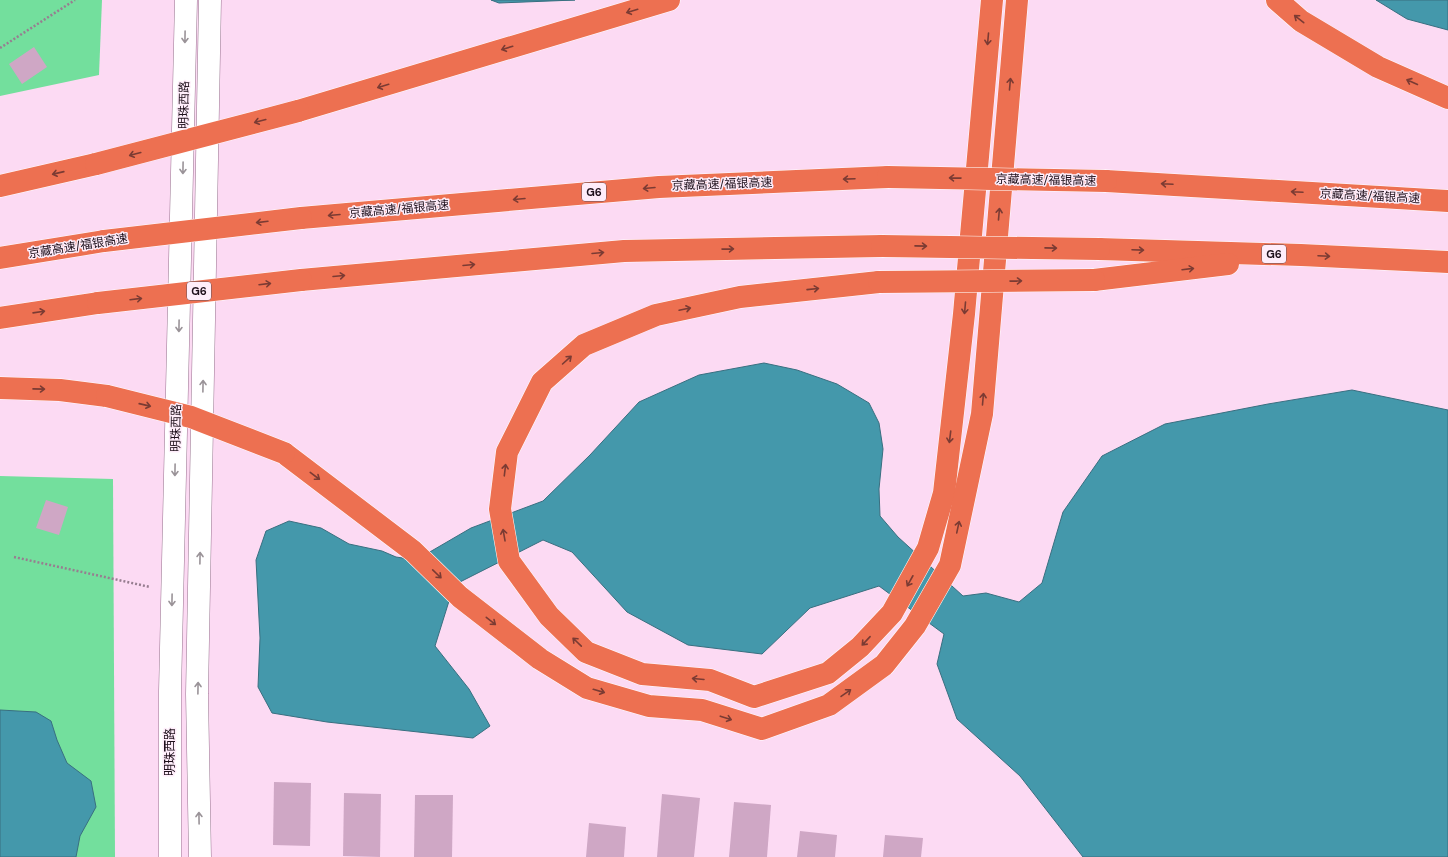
<svg xmlns="http://www.w3.org/2000/svg" width="1448" height="857" font-family="'DM Sans','Noto Sans SC',sans-serif">
  <style>
    .green { fill: #73df9d }
    .water { fill: #4498ab; stroke: #396f80 }
    .building { fill: #cfa7c5 }
    .lines { fill: none; stroke-linecap: round; stroke-linejoin: round }
    .minor-casing { stroke: #98738f; stroke-width: 23 }
    .highway-casing { stroke: #fff; stroke-width: 23 }
    .path { stroke: #977e90; stroke-width: 2.5; stroke-dasharray: 2 2; stroke-linecap: butt }
    .minor { stroke: #fff; stroke-width: 22 }
    .highway { stroke: #ed7051; stroke-width: 22 }
    .highway-bridge-casing { stroke: #fff; stroke-width: 23; stroke-linecap: butt }
    .highway-bridge { stroke: #ed7051; stroke-width: 22 }
    .oneway { stroke: #7b3b33 }
    .oneway2 { stroke: #9a9398 }
    .labels { text-anchor: middle; dominant-baseline: central; stroke-width: 3; stroke-linejoin: round; paint-order: stroke }
    .shield { fill: #feedfa; stroke: #61525e; stroke-width: 1 }
    .shield-label { font-size: 11px; font-weight: bold; fill: #1e101b }
    .street-label { font-size: 12px; fill: #1e101b; stroke: #feedfa }
  </style>
  <rect width="100%" height="100%" fill="#fcdaf3"/>
  <!-- green -->
  <g class="green">
    <path d="M0,0H102L99,75L0,96Z"/>
    <path d="M0,476L113,479L115,857H0Z"/>
  </g>
  <!-- water -->
  <g class="water">
    <path d="M491,0H575L499,3Z"/>
    <path d="M1376,0H1448V30L1407,19Z"/>
    <path d="M764,363L797,370L837,384L869,403L879,423L883,449L879,489L880,516L898,537L963,596L986,593L1019,602L1042,583L1063,512L1102,456L1165,424L1268,404L1352,390L1448,410V857H1083L1020,776L957,719L937,664L944,634L879,586L810,608L762,654L688,645L627,612L572,552L543,540L454,585L435,646L469,689L490,726L473,738L327,722L272,713L258,687L260,638L256,560L266,531L289,521L321,528L349,544L382,551L396,557L416,560L471,528L543,501L590,455L639,402L699,375Z"/>
    <path d="M0,710L36,712L51,721L57,740L67,763L91,781L96,807L80,836L76,857H0Z"/>
  </g>
  <!-- building -->
  <g class="building">
    <path d="M34,47L47,67L22,84L9,64Z"/>
    <path d="M46,500L68,507L59,535L36,528Z"/>
    <path d="M274,782L311,783L310,846L273,845Z"/>
    <path d="M344,793L381,794L380,857L343,856Z"/>
    <path d="M662,794L700,798L694,857H657Z"/>
    <path d="M415,795H453L452,857H414Z"/>
    <path d="M734,802L771,805L767,857H729Z"/>
    <path d="M589,823L626,827L624,857H586Z"/>
    <path d="M800,831L837,835L835,857H797Z"/>
    <path d="M885,835L923,838L921,857H883Z"/>
  </g>
  <g class="lines">
    <defs>
      <g id="minor">
        <path d="M170,857V691L186,0"/>
        <path d="M200,857L197,694L210,0"/>
      </g>
      <g id="highway">
        <path d="M1277,0L1301,21L1378,67L1448,98"/>
        <path d="M298,111L669,0"/>
        <path d="M1106,181L1448,201"/>
        <path d="M0,186L96,164"/>
        <path d="M301,218L659,187L888,177"/>
        <path d="M1099,249L1301,255L1448,262"/>
        <path d="M0,258L104,241"/>
        <path d="M301,280L624,251L882,246"/>
        <path d="M1094,280L1228,264"/>
        <path d="M879,282L740,297L656,315L584,345L542,382L507,452L500,509L509,561L549,616L586,652L642,674L710,680L754,697L828,673L860,647L892,613L928,548L944,493L964,314L992,0"/>
        <path d="M0,318L98,303"/>
        <path d="M0,388L60,390L107,396"/>
        <path d="M284,453L413,551L460,597L540,659L587,688L649,706L702,710L762,729L829,705L884,665L915,626L950,565L982,414L1017,0"/>
      </g>
    </defs>
    <!-- minor casing -->
    <use href="#minor" class="minor-casing"/>
    <!-- highway casing -->
    <use href="#highway" class="highway-casing"/>
    <!-- path -->
    <g class="path">
      <path d="M0,48L75,0"/>
      <path d="M14,557L150,587"/>
    </g>
    <!-- minor -->
    <use href="#minor" class="minor"/>
    <!-- highway -->
    <use href="#highway" class="highway"/>
    <defs>
      <g id="highway-bridge">
        <path d="M96,164L298,111"/>
        <path d="M888,177L1106,181"/>
        <path d="M104,241L301,218"/>
        <path d="M882,246L1099,249"/>
        <path d="M879,282L1094,280"/>
        <path d="M98,303L301,280"/>
        <path d="M107,396L191,417L284,453"/>
      </g>
    </defs>
    <!-- highway-bridge casing -->
    <use href="#highway-bridge" class="highway-bridge-casing"/>
    <!-- highway-bridge -->
    <use href="#highway-bridge" class="highway-bridge"/>
  </g>
  <!-- one-way arrows -->
  <defs><path id="oneway-shaft" d="M-6 0H5M1.5-3L5.5 0L1.5 3" fill="none" stroke-width="1.6" stroke-linecap="round" stroke-linejoin="round"/></defs>
  <g class="oneway">
    <use href="#oneway-shaft" transform="translate(632 11) rotate(163)"/>
    <use href="#oneway-shaft" transform="translate(1299 19) rotate(-142)"/>
    <use href="#oneway-shaft" transform="translate(988 39) rotate(95)"/>
    <use href="#oneway-shaft" transform="translate(507 48) rotate(163)"/>
    <use href="#oneway-shaft" transform="translate(1412 82) rotate(-156)"/>
    <use href="#oneway-shaft" transform="translate(1010 84) rotate(-85)"/>
    <use href="#oneway-shaft" transform="translate(383 86) rotate(163)"/>
    <use href="#oneway-shaft" transform="translate(260 121) rotate(165)"/>
    <use href="#oneway-shaft" transform="translate(135 154) rotate(165)"/>
    <use href="#oneway-shaft" transform="translate(58 173) rotate(167)"/>
    <use href="#oneway-shaft" transform="translate(955 178) rotate(-179)"/>
    <use href="#oneway-shaft" transform="translate(849 179) rotate(178)"/>
    <use href="#oneway-shaft" transform="translate(1167 184) rotate(-177)"/>
    <use href="#oneway-shaft" transform="translate(649 188) rotate(175)"/>
    <use href="#oneway-shaft" transform="translate(1297 192) rotate(-177)"/>
    <use href="#oneway-shaft" transform="translate(519 199) rotate(175)"/>
    <use href="#oneway-shaft" transform="translate(999 214) rotate(-85)"/>
    <use href="#oneway-shaft" transform="translate(334 215) rotate(175)"/>
    <use href="#oneway-shaft" transform="translate(262 222) rotate(173)"/>
    <use href="#oneway-shaft" transform="translate(921 246) rotate(1)"/>
    <use href="#oneway-shaft" transform="translate(1051 248) rotate(1)"/>
    <use href="#oneway-shaft" transform="translate(728 249) rotate(-1)"/>
    <use href="#oneway-shaft" transform="translate(1138 250) rotate(2)"/>
    <use href="#oneway-shaft" transform="translate(598 253) rotate(-5)"/>
    <use href="#oneway-shaft" transform="translate(1324 256) rotate(3)"/>
    <use href="#oneway-shaft" transform="translate(469 265) rotate(-5)"/>
    <use href="#oneway-shaft" transform="translate(1188 269) rotate(-7)"/>
    <use href="#oneway-shaft" transform="translate(339 276) rotate(-5)"/>
    <use href="#oneway-shaft" transform="translate(1016 281) rotate(-1)"/>
    <use href="#oneway-shaft" transform="translate(265 284) rotate(-7)"/>
    <use href="#oneway-shaft" transform="translate(813 289) rotate(-6)"/>
    <use href="#oneway-shaft" transform="translate(136 299) rotate(-7)"/>
    <use href="#oneway-shaft" transform="translate(965 308) rotate(95)"/>
    <use href="#oneway-shaft" transform="translate(685 309) rotate(-12)"/>
    <use href="#oneway-shaft" transform="translate(39 312) rotate(-8)"/>
    <use href="#oneway-shaft" transform="translate(567 360) rotate(-42)"/>
    <use href="#oneway-shaft" transform="translate(39 389) rotate(1)"/>
    <use href="#oneway-shaft" transform="translate(983 399) rotate(-85)"/>
    <use href="#oneway-shaft" transform="translate(145 405) rotate(13)"/>
    <use href="#oneway-shaft" transform="translate(950 437) rotate(97)"/>
    <use href="#oneway-shaft" transform="translate(505 470) rotate(-83)"/>
    <use href="#oneway-shaft" transform="translate(315 476) rotate(37)"/>
    <use href="#oneway-shaft" transform="translate(958 527) rotate(-78)"/>
    <use href="#oneway-shaft" transform="translate(504 535) rotate(-100)"/>
    <use href="#oneway-shaft" transform="translate(437 574) rotate(44)"/>
    <use href="#oneway-shaft" transform="translate(910 581) rotate(119)"/>
    <use href="#oneway-shaft" transform="translate(491 621) rotate(38)"/>
    <use href="#oneway-shaft" transform="translate(866 641) rotate(133)"/>
    <use href="#oneway-shaft" transform="translate(577 642) rotate(-136)"/>
    <use href="#oneway-shaft" transform="translate(698 679) rotate(-175)"/>
    <use href="#oneway-shaft" transform="translate(599 691) rotate(16)"/>
    <use href="#oneway-shaft" transform="translate(846 693) rotate(-35)"/>
    <use href="#oneway-shaft" transform="translate(726 718) rotate(18)"/>
  </g>
  <g class="oneway2">
    <use href="#oneway-shaft" transform="translate(185 37) rotate(91)"/>
    <use href="#oneway-shaft" transform="translate(183 168) rotate(91)"/>
    <use href="#oneway-shaft" transform="translate(179 326) rotate(91)"/>
    <use href="#oneway-shaft" transform="translate(203 386) rotate(-89)"/>
    <use href="#oneway-shaft" transform="translate(175 470) rotate(91)"/>
    <use href="#oneway-shaft" transform="translate(200 558) rotate(-89)"/>
    <use href="#oneway-shaft" transform="translate(172 600) rotate(91)"/>
    <use href="#oneway-shaft" transform="translate(198 688) rotate(-89)"/>
    <use href="#oneway-shaft" transform="translate(199 818) rotate(-91)"/>
  </g>
  <g class="labels">
    <!-- shield labels -->
    <g class="shield">
      <rect x="582" y="183" width="24" height="18" rx="3"/>
      <rect x="1262" y="245" width="24" height="18" rx="3"/>
      <rect x="187" y="282" width="24" height="18" rx="3"/>
    </g>
    <g class="shield-label">
      <text x="594" y="192">G6</text>
      <text x="1274" y="254">G6</text>
      <text x="199" y="291">G6</text>
    </g>
    <!-- street labels -->
    <g class="street-label">
      <text transform="translate(184 105) rotate(-89)">明珠西路</text>
      <text transform="translate(1046 180) rotate(1)">京藏高速/福银高速</text>
      <text transform="translate(722 184) rotate(-2)">京藏高速/福银高速</text>
      <text transform="translate(1370 196) rotate(3)">京藏高速/福银高速</text>
      <text transform="translate(399 209) rotate(-5)">京藏高速/福银高速</text>
      <text transform="translate(78 246) rotate(-9)">京藏高速/福银高速</text>
      <text transform="translate(176 428) rotate(-89)">明珠西路</text>
      <text transform="translate(170 752) rotate(-90)">明珠西路</text>
    </g>
  </g>
</svg>
